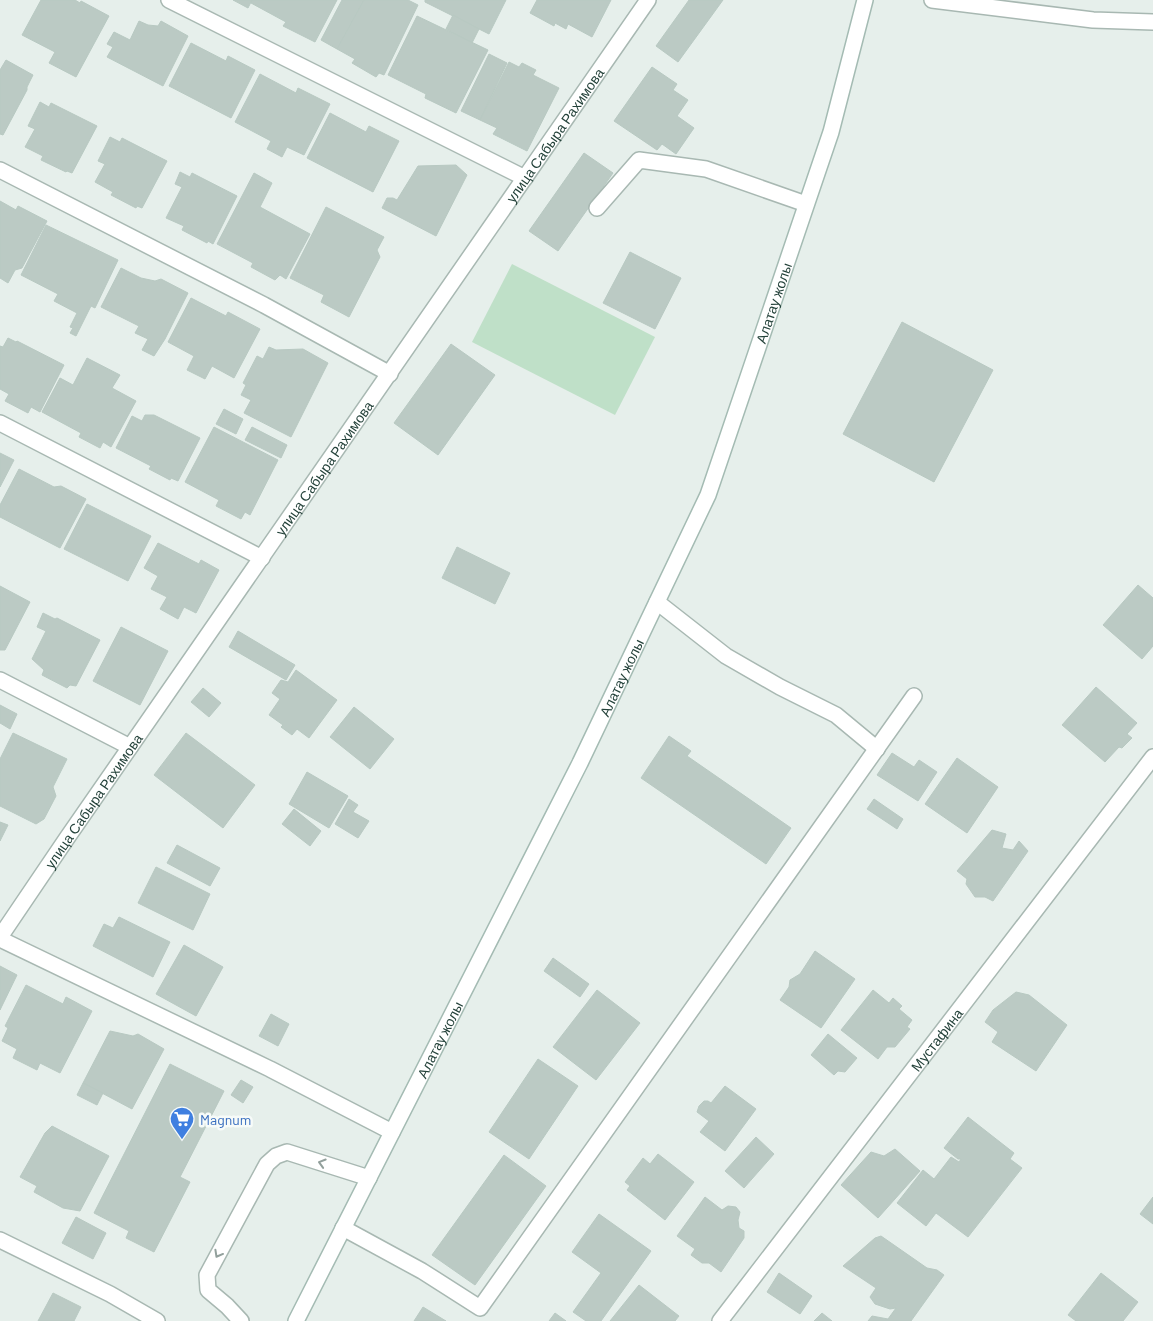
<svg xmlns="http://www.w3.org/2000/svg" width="1153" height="1321" font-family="Barlow,sans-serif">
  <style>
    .green { fill: #bfe0c8 }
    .building { fill: #bbcac4; stroke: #b8c9c2 }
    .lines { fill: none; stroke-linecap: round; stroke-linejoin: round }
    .lane-casing { stroke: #a8b8b2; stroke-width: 18 }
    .street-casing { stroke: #a8b8b2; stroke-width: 18 }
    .secondary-casing { stroke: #a4bbb3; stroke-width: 18 }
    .lane { stroke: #fff; stroke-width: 15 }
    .street { stroke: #fff; stroke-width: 15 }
    .secondary { stroke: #fff; stroke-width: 15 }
    .oneway { stroke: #92a09c }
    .labels { text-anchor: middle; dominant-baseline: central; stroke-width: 5; stroke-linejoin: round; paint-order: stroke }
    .street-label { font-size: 14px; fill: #24423a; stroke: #f7fbf9 }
    .shop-label { font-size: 14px; fill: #366cbe; stroke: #f7fbf9; text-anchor: start }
  </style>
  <rect width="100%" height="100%" fill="#e6efeb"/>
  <!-- green -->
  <path class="green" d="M512,264L655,337L615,415L472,342Z"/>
  <!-- building -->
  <g class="building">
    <path d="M41,0H75L80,3L81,1L109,16L76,77L49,63L55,52L22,35Z"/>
    <path d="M233,0H252L248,8Z"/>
    <path d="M252,0H337L315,42L283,26L286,22L251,3Z"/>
    <path d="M342,0H364L337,49L321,40Z"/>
    <path d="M364,0H408L418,5L384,75L379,73L376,77L352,63L355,59L337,49Z"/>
    <path d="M425,0H506L489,34L425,2Z"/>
    <path d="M537,0H611L592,37L568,24L566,29L555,23L554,26L530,13Z"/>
    <path d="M689,0H723L678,62L656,46Z"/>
    <path d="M453,15L479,29L472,43L446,29Z"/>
    <path d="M417,16L488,50L456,113L425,98L426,94L388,75Z"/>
    <path d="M139,21L148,25L158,26L161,21L188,36L163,86L107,57L113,47L107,44L114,32L130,40Z"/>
    <path d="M191,43L226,61L228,56L255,70L231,118L169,86Z"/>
    <path d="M489,54L507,63L480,120L461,111Z"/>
    <path d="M6,60L33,75L27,87V90L3,135L0,134V70Z"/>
    <path d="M509,62L519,67L522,63L536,70L533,75L559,88L527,151L493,134L497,128L480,120Z"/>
    <path d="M652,67L677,84L673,90L688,100L677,116L694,128L676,154L662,144L657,150L614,121Z"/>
    <path d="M260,74L296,93L298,88L330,104L304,155L287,147L282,157L267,149L271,141L235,122Z"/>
    <path d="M40,102L49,107L51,103L97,126L72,173L67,171L66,172L41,160L43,156L25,147L35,129L28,126Z"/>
    <path d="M330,113L366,132L369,126L399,141L373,192L307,158Z"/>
    <path d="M110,137L120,142L122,138L167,161L142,208L137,206L136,208L111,195L113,192L95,182L105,164L98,161Z"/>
    <path d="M584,153L613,173L558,251L529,231Z"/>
    <path d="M456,165L467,175L436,236L382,208L387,198H393L397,200L418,166Z"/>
    <path d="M180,172L190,177L192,173L237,196L213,244L208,241L207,243L182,230L184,226L166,218L182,187L175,184Z"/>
    <path d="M254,173L272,183L260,207L310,234L286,279L280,275L275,280L251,267L253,263L217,244Z"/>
    <path d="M0,201L16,210L18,206L47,221L22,268L15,270L8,283L0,278Z"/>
    <path d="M326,207L384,237L377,250L380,257L349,317L321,302L324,295L290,278Z"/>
    <path d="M46,225L118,260L95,308L91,306L76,336L70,333L73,328L70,327L77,313L54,301L58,294L21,275Z"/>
    <path d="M630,252L681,278L655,329L603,303Z"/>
    <path d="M121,268L141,278L155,281L161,279L188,293L165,339L154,356L142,350L148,339L135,333L139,326L101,307Z"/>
    <path d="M191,298L226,316L228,312L260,329L234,378L212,366L205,379L187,370L194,356L168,342Z"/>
    <path d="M902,322L993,370L934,482L843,434Z"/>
    <path d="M8,338L16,342L17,341L64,365L40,412L31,407L28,413L5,401L9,394L0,389V346L3,347Z"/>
    <path d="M451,344L495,375L438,455L394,423Z"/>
    <path d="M269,347L276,350L303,349L328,363L291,437L244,413L251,400L241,395L246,385L243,383L257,356L263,359Z"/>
    <path d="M87,358L120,375L112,388L136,401L111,447L103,442L100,448L79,437L81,433L42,412L60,378L73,385Z"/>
    <path d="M224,409L243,419L236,434L216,424Z"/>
    <path d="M145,415H154L200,438L178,481L171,478L170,480L149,469L151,466L116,448L132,416L142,421Z"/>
    <path d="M214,427L278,460L250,515L245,512L241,519L216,506L219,500L185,482Z"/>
    <path d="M252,427L287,445L281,458L245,440Z"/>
    <path d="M0,453L14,460L0,487Z"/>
    <path d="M19,469L54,487L61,486L86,499L60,548L0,517V505Z"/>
    <path d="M87,504L151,536L128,581L64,549Z"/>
    <path d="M158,543L199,564L201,560L219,570L196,613L184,607L178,619L160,609L167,597L151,589L158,576L144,568Z"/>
    <path d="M457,547L510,573L495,604L442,578Z"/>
    <path d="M1138,585L1153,598V646L1142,659L1103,625Z"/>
    <path d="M0,586L30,602L5,650H0Z"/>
    <path d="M43,613L55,619L57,618L100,640L76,686L70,685L67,688L42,675L44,670L32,659L46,631L37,627Z"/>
    <path d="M121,627L168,651L140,705L93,681Z"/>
    <path d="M238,631L295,665L286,680L229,647Z"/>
    <path d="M296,670L337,700L309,738L297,729L292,735L281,727L283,725L269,715L280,699L272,693L281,680L288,682Z"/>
    <path d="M1096,687L1137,723L1127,734L1132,738L1122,748L1119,747L1105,762L1062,725Z"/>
    <path d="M203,688L221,703L209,717L191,702Z"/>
    <path d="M0,705L17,714L10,729L0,723Z"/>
    <path d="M354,707L394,739L370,769L330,737Z"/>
    <path d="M13,733L67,759L53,787L56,796L44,819L36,824L0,806V759Z"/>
    <path d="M186,733L255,785L223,828L154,775Z"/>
    <path d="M669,736L691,751L687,756L791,828L766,864L641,778Z"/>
    <path d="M892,753L914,767L919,760L937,772L918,801L877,775Z"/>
    <path d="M957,758L998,787L967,833L925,804Z"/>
    <path d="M307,772L348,796L329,828L289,804Z"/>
    <path d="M349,799L358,805L353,812L369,821L358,838L335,824Z"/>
    <path d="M874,799L903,819L897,829L867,809Z"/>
    <path d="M294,809L321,831L310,846L282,824Z"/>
    <path d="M0,822L8,825L0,841Z"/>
    <path d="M992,830L1006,834L1002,848L1013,850L1019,841L1028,851L993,901L985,897H975L966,884L967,879L957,871Z"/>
    <path d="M177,845L220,868L210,886L167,863Z"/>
    <path d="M156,867L210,894L193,930L138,903Z"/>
    <path d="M119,917L170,942L153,977L93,946L104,924L113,928Z"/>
    <path d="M184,945L223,967L196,1016L156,994Z"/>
    <path d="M815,951L855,979L821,1028L780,1000L789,987L790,980L800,974Z"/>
    <path d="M553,958L589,984L580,997L544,971Z"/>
    <path d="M0,966L17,975L0,1010Z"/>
    <path d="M26,985L63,1004L66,997L92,1011L60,1073L40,1063L37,1070L13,1058L17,1049L2,1041L8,1028L5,1026Z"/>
    <path d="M597,990L640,1023L596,1080L553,1047Z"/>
    <path d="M873,990L889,1003L893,998L902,1006L899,1009L912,1020L907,1027L910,1029L895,1047H887L878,1059L841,1030Z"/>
    <path d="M1016,992L1029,995L1067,1025L1036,1071L992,1042L998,1032L985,1022L993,1010Z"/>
    <path d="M271,1014L289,1024L278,1046L259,1036Z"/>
    <path d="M110,1031L133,1036L138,1034L164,1049L132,1109L83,1083Z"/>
    <path d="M828,1034L857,1058L845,1072L838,1071L834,1075L811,1055Z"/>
    <path d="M538,1059L578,1086L529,1159L489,1132Z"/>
    <path d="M170,1064L224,1091L180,1177L190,1182L154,1252L126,1238L129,1231L94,1213Z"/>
    <path d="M241,1080L253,1087L243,1103L231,1095Z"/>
    <path d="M83,1083L103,1093L97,1105L77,1095Z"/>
    <path d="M725,1086L756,1109L725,1151L700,1132L709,1121L697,1112L699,1106L704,1101H708L711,1103Z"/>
    <path d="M968,1117L1014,1153L1010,1159L1022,1168L968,1237L936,1213L926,1226L897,1203L923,1170L934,1179L951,1157L959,1162L961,1159H958L944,1148Z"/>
    <path d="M52,1126L109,1156L80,1211L63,1208L34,1192L37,1186L20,1177L45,1133Z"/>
    <path d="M756,1137L774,1154L744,1188L725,1171Z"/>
    <path d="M895,1149L920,1171L878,1218L841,1185L871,1152L884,1156Z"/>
    <path d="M658,1154L694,1182L665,1220L627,1190L630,1186L625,1182L643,1158L650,1164Z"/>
    <path d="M504,1155L546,1186L475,1285L432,1255Z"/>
    <path d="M705,1197L722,1210L728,1206L736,1207L740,1212L738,1220L739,1228L744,1231V1238L721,1272L709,1263H702L691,1255L695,1249L677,1236Z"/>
    <path d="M1153,1197V1224L1140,1214Z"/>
    <path d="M599,1214L651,1251L601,1321H586L573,1312L601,1273L572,1252Z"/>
    <path d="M76,1217L106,1233L93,1259L62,1243Z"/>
    <path d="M881,1236L927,1268L937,1270L944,1275L911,1321H868L872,1316L888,1319L896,1308L890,1309L875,1304L870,1297L876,1288L843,1266L875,1238Z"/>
    <path d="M779,1273L812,1296L800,1314L767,1292Z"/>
    <path d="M1101,1273L1138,1302L1123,1321H1076L1068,1315Z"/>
    <path d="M639,1285L679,1316L675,1321H610Z"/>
    <path d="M53,1293L81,1307L74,1321H38Z"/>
    <path d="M423,1307L446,1321H414Z"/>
    <path d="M555,1313L566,1321H549Z"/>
    <path d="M822,1313L832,1321H814Z"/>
  </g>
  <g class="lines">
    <defs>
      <g id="lane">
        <path d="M657,602L726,656L780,687L836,715L877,749"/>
        <path d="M241,1321L227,1306L208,1290L207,1275L267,1164L276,1156L287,1152L369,1178"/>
      </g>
      <g id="street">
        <path d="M169,0L525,178"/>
        <path d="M932,0L1093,20L1153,22"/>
        <path d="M0,170L264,305L390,374"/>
        <path d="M597,208L639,160L706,169L806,204"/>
        <path d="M0,423L262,558"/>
        <path d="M0,680L130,747"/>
        <path id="s1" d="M0,937L67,838L648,0"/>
        <path d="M0,939L270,1069L392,1132"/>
        <path d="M343,1228L422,1271L480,1308L914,696"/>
        <path d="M0,1240L110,1294L157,1321"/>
        <path id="s2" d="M720,1321L1153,757"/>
      </g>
      <g id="secondary">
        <path id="s3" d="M296,1321L580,763L708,495L831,132L865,0"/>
      </g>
    </defs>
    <!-- lane casing -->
    <use href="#lane" class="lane-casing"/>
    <!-- street casing -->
    <use href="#street" class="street-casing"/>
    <!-- secondary casing -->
    <use href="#secondary" class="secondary-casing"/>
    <!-- lane -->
    <use href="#lane" class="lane"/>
    <!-- street -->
    <use href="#street" class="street"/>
    <!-- secondary -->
    <use href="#secondary" class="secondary"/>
  </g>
  <!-- one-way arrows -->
  <defs><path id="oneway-chevron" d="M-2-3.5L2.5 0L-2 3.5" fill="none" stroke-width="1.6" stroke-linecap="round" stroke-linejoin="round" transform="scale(1.25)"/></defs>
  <g class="oneway">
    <use href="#oneway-chevron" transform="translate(322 1163) rotate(-163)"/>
    <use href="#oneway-chevron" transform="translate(218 1254) rotate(119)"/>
  </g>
  <!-- icons -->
  <defs>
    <symbol id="supermarket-pin" viewBox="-11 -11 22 30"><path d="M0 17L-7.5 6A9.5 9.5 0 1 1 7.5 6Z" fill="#3f7fe0" stroke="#f7fbf9"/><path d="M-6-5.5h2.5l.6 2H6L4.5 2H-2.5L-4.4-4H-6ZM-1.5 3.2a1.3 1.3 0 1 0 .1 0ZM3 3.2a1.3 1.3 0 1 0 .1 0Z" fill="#fff"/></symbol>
  </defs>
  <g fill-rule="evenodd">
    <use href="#supermarket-pin" x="168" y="1105" width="28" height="38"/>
  </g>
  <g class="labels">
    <!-- street labels -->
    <g class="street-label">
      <text stroke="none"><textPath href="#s1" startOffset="975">улица Сабыра Рахимова</textPath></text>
      <text stroke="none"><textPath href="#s3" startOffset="1126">Алатау жолы</textPath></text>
      <text stroke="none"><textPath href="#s1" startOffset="570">улица Сабыра Рахимова</textPath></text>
      <text stroke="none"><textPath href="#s3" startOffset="721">Алатау жолы</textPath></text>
      <text stroke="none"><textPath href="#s1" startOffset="165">улица Сабыра Рахимова</textPath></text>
      <text stroke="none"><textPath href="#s3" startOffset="316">Алатау жолы</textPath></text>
      <text stroke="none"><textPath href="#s2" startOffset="355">Мустафина</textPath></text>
    </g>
    <!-- shop labels -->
    <g class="shop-label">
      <text x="200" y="1119">Magnum</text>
    </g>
  </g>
</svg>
